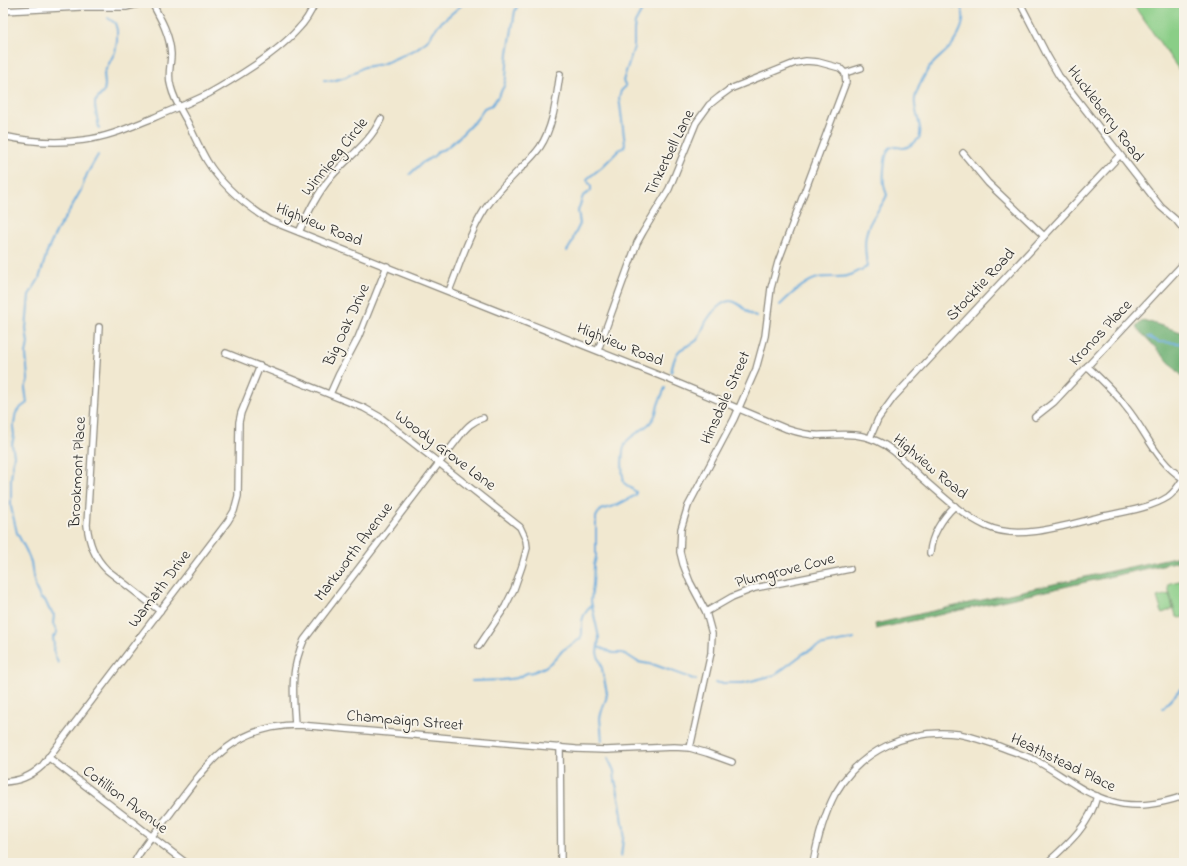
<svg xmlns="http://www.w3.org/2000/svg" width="1187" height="866" font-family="'Indie Flower',sans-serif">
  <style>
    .green { fill: #8ace87; stroke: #5a7c59 }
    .forest { fill: #6fb174; stroke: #4d6e50 }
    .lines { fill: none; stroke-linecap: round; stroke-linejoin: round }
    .stream { stroke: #69abdd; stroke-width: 2 }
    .street-casing { stroke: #8e8a7e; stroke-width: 8 }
    .street { stroke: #fff; stroke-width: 5.5 }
    .labels { text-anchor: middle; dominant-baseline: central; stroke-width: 4; stroke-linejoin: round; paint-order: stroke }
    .street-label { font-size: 16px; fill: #2b2b2b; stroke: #f7f3e8 }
  </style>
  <rect width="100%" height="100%" fill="#f7f3e8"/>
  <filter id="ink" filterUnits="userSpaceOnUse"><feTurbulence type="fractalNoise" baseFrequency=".025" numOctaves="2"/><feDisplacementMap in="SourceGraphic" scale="8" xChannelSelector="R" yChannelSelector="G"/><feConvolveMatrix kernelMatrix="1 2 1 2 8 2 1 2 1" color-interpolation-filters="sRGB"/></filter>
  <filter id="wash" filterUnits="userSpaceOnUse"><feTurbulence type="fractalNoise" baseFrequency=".012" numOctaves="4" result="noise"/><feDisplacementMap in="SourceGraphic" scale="16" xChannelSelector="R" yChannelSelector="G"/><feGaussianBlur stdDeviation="0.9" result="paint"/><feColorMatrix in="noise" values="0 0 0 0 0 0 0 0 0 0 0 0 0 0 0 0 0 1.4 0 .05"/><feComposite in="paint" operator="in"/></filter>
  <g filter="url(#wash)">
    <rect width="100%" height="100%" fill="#f1e8d0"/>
    <!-- green -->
    <g class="green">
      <path d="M1132,3H1184V77Z"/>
      <path d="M1184,580V617L1179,618L1176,616L1168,587L1170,583Z"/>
      <path d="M1169,594L1173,609L1162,613L1157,597Z"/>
    </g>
    <!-- forest -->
    <g class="forest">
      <path d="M1143,320L1184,333V378L1136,327Z"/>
      <path d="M1184,555V560L876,629L875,624Z"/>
    </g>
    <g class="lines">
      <!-- stream -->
      <g class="stream">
        <path d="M324,80L332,81L346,77L364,67L382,64L403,55L416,49L427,41L438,25L464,3"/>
        <path d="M99,128L95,107V102L104,91L105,85L104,73L115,52L117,42V30L115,23L108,18"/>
        <path d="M410,174L422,163L434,156L438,151L445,149L457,139L477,119L484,108L492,105L499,95L504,86L506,78L508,53L515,11L519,3"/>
        <path d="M567,251L572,243L574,236L580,224L578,211L583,196L591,191V186L587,180V179L602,167L619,150L624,147L625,144L619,97L621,91L626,86L623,81L634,47V30L635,23L646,3"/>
        <path d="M780,305C789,296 806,281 818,278C827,276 837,278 847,276C854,275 860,270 867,267C866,255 863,240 868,228C872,216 882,207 887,195C886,192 884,188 884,184C883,177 884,148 892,147C896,146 900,148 904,148C909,147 916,142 919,138C924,129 913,110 915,99C916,92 923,78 927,71C933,61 945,54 952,45C960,33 968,18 960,6L954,7L951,5V3"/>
        <path d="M1148,337L1159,342L1178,343L1184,345"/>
        <path d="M671,372C673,365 674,356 679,351C684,346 692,345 697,340C702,334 703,326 707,320C711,313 722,301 730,301C740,301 747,314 756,317"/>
        <path d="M598,647L613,653H622L627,655L638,662L655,665L696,680"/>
        <path d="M58,663L53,650L54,645L53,637L56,634L57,632L53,624L54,615L49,609L45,600L41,599L36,589L33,576L31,562L26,550L17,533L11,507V479L14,455L12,445L14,435L13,426C16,421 14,417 16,413C18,409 23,406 27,403L25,388L28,380L26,354L28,343L26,329L29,295L39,279L47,252L57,230L67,215L81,190L87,174L98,155"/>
        <path d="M472,681L502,680L517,678L527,673L533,672L545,667L554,660L563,650L580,639L582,634V621L584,615L591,605"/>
        <path d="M715,683H743L775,675L804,653L819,646L854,639"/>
        <path d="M1163,708L1184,685"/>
        <path d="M602,741L600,718L602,710L606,699L607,693L601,664L597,653L599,638L591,601L593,584L594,565L596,557V517L600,510L617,505L636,495V492L624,483C622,472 620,451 627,441C634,433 647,429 653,419C656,415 657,410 658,405C660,399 663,393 665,388"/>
        <path d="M608,758L614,771L615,780L620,802L624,830L621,857"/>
      </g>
    </g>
  </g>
  <g filter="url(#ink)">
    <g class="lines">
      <defs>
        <g id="street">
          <path d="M152,3C161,19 170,35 171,54C171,65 167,76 171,87C174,100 182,112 188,123C194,136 200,149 207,161C223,187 245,205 271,221L668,379L787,429C799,433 811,436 823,435C843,435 857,432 877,441C896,449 908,466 923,479C943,496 962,515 986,526C1020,542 1069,524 1104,516C1124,512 1151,508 1168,497C1175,492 1179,485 1183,479"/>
          <path d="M1020,3L1048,57L1059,76L1161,207L1176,220L1184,230"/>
          <path d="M3,11L80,7H126L142,3"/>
          <path d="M845,73L861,68"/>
          <path d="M3,136C30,142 57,144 84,140C109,137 130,127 153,118C171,110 190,103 208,94C224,85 240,75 255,65C271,54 286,43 299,28C306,21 311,12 315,3"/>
          <path d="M963,153L988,183L1044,236"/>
          <path d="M299,232C308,213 317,194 331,177C349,156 369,144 381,119"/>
          <path d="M449,291C460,264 469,234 485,209C494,196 505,184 517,172C525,164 533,157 540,147C554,126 556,98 560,74"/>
          <path d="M99,327L87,525C89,543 94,557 107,570L160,611"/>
          <path d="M598,350L637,243L643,232L669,189L696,123L709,105L719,97L730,89L795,63L806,61L818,62L840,68L845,73"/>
          <path d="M226,353L364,408L380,417L439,463L520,527L526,540L527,548L522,566L514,589L505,607L479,646"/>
          <path d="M1087,366C1101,379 1115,392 1126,407C1146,431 1156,462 1184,479"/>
          <path d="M330,394L339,374L358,338L387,266"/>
          <path d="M1035,417L1054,402L1184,263"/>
          <path d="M870,438L878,419L894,397L1120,155"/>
          <path d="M930,553C931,536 942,518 955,506"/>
          <path d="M706,612L732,597L755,588L850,569"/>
          <path d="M295,725C293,692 290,671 304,640L459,437C466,428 472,421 483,418"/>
          <path d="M560,747L561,863"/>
          <path d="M690,748L711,653L712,634L706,612L690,582L683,564L680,552L681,529L688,506L734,419L756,369L765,336L771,288L778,262L846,82L845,73"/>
          <path d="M48,757L186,863"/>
          <path d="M3,782C19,781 30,777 42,766L228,521L234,511L238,496L239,422L241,413L260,366"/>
          <path d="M134,863C143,845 158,829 170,814C207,765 231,725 299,725L576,749L606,750L674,747L690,748L707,753L732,762"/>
          <path d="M813,863C817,842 825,813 835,794C860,750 909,728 958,734C971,736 984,741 996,745C1008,750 1021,754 1033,759C1059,772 1081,793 1110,801C1135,809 1160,804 1184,796"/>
          <path d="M1047,863C1068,844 1090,825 1097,796"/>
        </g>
      </defs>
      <!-- street casing -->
      <use href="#street" class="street-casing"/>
      <!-- street -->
      <use href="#street" class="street"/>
    </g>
  </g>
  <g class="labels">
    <!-- street labels -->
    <g class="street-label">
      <text transform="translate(1105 114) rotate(53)">Huckleberry Road</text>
      <text transform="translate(670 153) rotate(-64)">Tinkerbell Lane</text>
      <text transform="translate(335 157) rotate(-51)">Winnipeg Circle</text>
      <text transform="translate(319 225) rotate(22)">Highview Road</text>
      <text transform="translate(981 285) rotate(-47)">Stocktie Road</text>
      <text transform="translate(347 325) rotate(-65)">Big Oak Drive</text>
      <text transform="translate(1101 333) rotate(-47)">Kronos Place</text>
      <text transform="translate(620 345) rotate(22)">Highview Road</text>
      <text transform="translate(726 398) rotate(-66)">Hinsdale Street</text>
      <text transform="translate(445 451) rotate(37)">Woody Grove Lane</text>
      <text transform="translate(930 467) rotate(40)">Highview Road</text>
      <text transform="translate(78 472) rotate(-87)">Brookmont Place</text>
      <text transform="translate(354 552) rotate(-53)">Markworth Avenue</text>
      <text transform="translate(785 571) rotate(-14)">Plumgrove Cove</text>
      <text transform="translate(160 589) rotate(-53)">Wamath Drive</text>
      <text transform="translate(405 721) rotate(5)">Champaign Street</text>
      <text transform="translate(1063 763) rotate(26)">Heathstead Place</text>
      <text transform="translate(125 800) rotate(37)">Cotillion Avenue</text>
    </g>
  </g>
  <!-- margin -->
  <rect width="1187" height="866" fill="none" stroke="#f7f3e8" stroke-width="16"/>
</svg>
